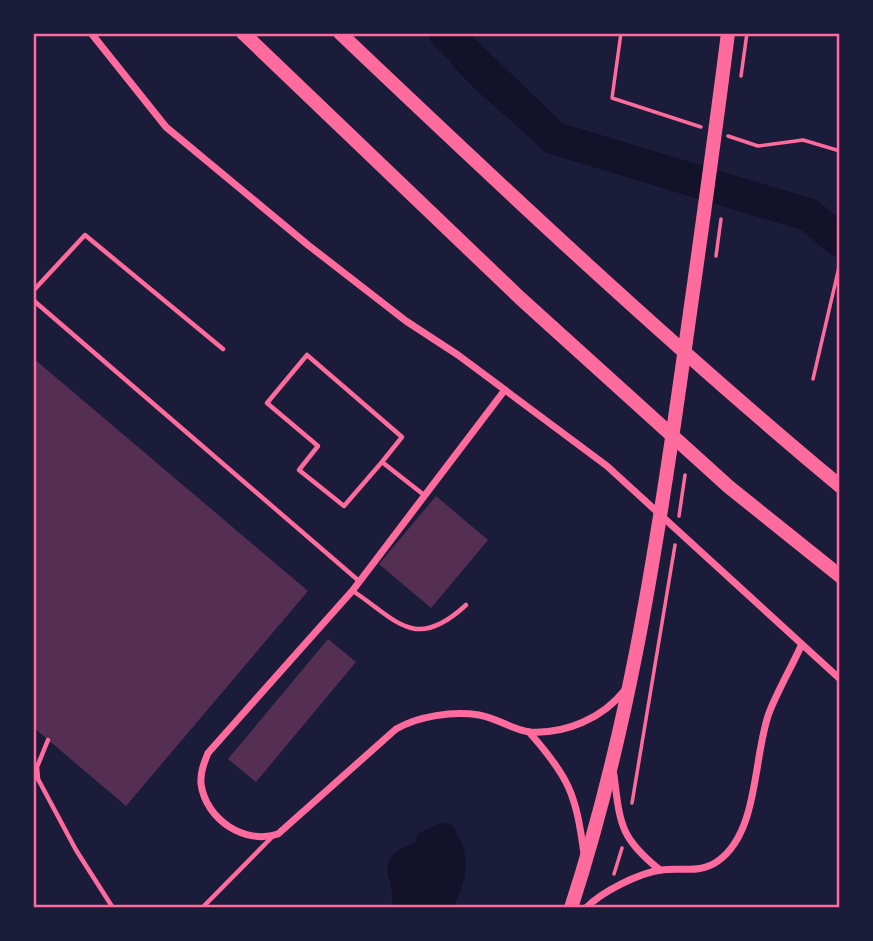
<svg xmlns="http://www.w3.org/2000/svg" width="873" height="941" font-family="'Nunito Sans',sans-serif">
  <style>
    .water { fill: #12122b }
    .lines { fill: none; stroke-linecap: round; stroke-linejoin: round }
    .river { stroke: #12122b; stroke-width: 33 }
    .building { fill: #542f53 }
    .path { stroke: #ff6b9d; stroke-width: 3.5 }
    .service { stroke: #ff6b9d; stroke-width: 4.5 }
    .minor { stroke: #ff6b9d; stroke-width: 7 }
    .trunk { stroke: #ff6b9d; stroke-width: 14 }
    .motorway { stroke: #ff6b9d; stroke-width: 14 }
    .neatline { fill: none; stroke: #ff6b9d; stroke-width: 2.5 }
  </style>
  <rect width="100%" height="100%" fill="#1b1b3a"/>
  <!-- water -->
  <g class="water">
    <path d="M424,33H464L546,115L528,136L477,91L452,65L448,52Z"/>
    <path d="M441,823L451,824C472,854 469,876 453,908H391C399,878 366,861 415,843L417,834Z"/>
  </g>
  <g class="lines">
    <!-- river -->
    <path class="river" d="M445,33L554,138L809,215L840,241"/>
  </g>
  <!-- building -->
  <g class="building">
    <path d="M33,358L308,591L126,806L33,727Z"/>
    <path d="M436,496L488,540L431,608L379,564Z"/>
    <path d="M328,639L356,662L256,782L228,759Z"/>
  </g>
  <g class="lines">
    <!-- path -->
    <g class="path">
      <path d="M621,33L612,98L701,127"/>
      <path d="M741,76L747,33"/>
      <path d="M728,136L758,146L803,140L840,151"/>
      <path d="M716,256L721,219"/>
      <path d="M813,379L840,263"/>
      <path d="M679,516L685,475"/>
      <path d="M632,803L675,545"/>
      <path d="M614,874L622,848"/>
    </g>
    <!-- service -->
    <g class="service">
      <path d="M33,291L85,235L223,349"/>
      <path d="M33,300L359,581"/>
      <path d="M382,462L344,506L299,470L318,446L267,403L307,355L402,437L382,462L424,495"/>
      <path d="M353,591C398,621 415,652 466,605"/>
      <path d="M48,740L37,767L38,779L76,850L113,908"/>
      <path d="M202,908L272,837"/>
    </g>
    <!-- minor -->
    <g class="minor">
      <path d="M91,33L166,127L308,245L406,321L458,355L607,466L840,679"/>
      <path d="M504,391L353,590L208,753C204,763 200,773 201,784C206,820 245,845 278,834L396,729C419,716 452,711 479,715C497,718 513,730 530,732C566,734 603,718 625,690"/>
      <path d="M529,732C569,777 576,794 584,854"/>
      <path d="M614,775C620,824 620,838 660,870"/>
      <path d="M586,908C601,892 639,873 661,870C681,867 700,874 718,861C759,832 753,757 769,713C778,690 791,668 801,646"/>
    </g>
    <!-- trunk -->
    <path class="trunk" d="M571,908C626,739 654,565 679,390C696,271 713,152 728,33"/>
    <!-- motorway -->
    <g class="motorway">
      <path d="M243,33L520,298L729,487L840,576"/>
      <path d="M340,33C503,188 667,342 840,486"/>
    </g>
  </g>
  <!-- border -->
  <rect width="873" height="941" fill="none" stroke="#1b1b3a" stroke-width="70"/>
  <rect x="35" y="35" width="803" height="871" class="neatline"/>
</svg>
